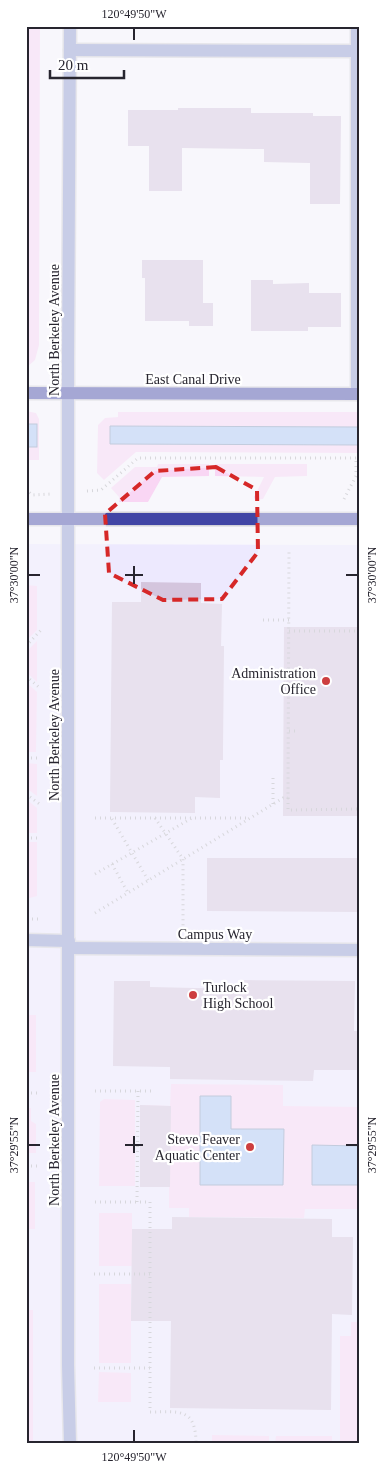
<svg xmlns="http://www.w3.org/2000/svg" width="386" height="1470" font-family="Georgia,serif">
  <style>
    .built { fill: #ede9fe }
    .green { fill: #f9d6f4 }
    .water { fill: #a9c6f3; stroke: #8296b8 }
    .building { fill: #d4c5dd }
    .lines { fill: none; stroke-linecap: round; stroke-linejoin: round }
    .minor-casing { stroke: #d2d1d7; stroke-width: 15 }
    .major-casing { stroke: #d2d1d7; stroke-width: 15 }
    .path { stroke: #b0afb5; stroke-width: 3; stroke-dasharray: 1 4; stroke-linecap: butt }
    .minor { stroke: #8f99cf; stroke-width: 12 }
    .major { stroke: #4145a5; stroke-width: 12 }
    .marked { fill: none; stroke: #d62828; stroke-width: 4; stroke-dasharray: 10 6; stroke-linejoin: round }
    .ticks { fill: none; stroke: #27252f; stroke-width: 2 }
    .poi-dot { fill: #cd3e3f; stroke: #fff; stroke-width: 2 }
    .labels { text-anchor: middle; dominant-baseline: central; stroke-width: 4.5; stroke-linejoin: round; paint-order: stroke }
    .street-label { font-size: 14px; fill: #27252f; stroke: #fff }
    .poi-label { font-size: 14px; fill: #27252f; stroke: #fff; text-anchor: end }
    .neatline { fill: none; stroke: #27252f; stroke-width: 2 }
    .ticks-label { font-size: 12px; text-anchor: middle; fill: #27252f }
  </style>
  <rect width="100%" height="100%" fill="#f8f7fc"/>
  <!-- built -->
  <path class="built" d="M26,544L360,545V1444H26Z"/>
  <!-- green -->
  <g class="green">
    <path d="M26,26H40L39,345L35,360L26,368Z"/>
    <path d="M26,411L36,413L39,419V460H26V447H37V424H26Z"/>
    <path d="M118,412H360V427L110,426V444L360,445V453L136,452L104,480L97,473L98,425L105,418L118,417Z"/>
    <path d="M158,464H209V476L162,477L148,502H119V497L111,488L135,467H157Z"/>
    <path d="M215,464H307V476L275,477L263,499L255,500L254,497L264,477L215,476Z"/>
    <path d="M26,585L37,586V630L26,641Z"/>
    <path d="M37,641V682L26,672V652Z"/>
    <path d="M26,682L37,692L36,752H26Z"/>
    <path d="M26,763L37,764V796L26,788Z"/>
    <path d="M26,799L37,808V833H26Z"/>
    <path d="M26,842H37V896L26,899Z"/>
    <rect x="26" y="1015" width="10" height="57"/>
    <path d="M171,1084L283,1085V1106L360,1107V1209H305L304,1218L189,1217V1208H169V1187H140V1105L170,1106Z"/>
    <path d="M104,1099L135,1100V1186H99L100,1102Z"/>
    <path d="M26,1108H31V1121L36,1124V1153H26Z"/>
    <rect x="26" y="1182" width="9" height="47"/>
    <rect x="99" y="1213" width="33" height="53"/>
    <rect x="99" y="1284" width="32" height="79"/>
    <rect x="26" y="1310" width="7" height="134"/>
    <path d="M351,1322H360V1444H340V1336H351Z"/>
    <path d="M99,1372L131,1373V1402H98Z"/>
    <path d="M212,1435L269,1436V1444H212Z"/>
    <path d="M276,1436H332V1444H275Z"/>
  </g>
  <!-- water -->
  <g class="water">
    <rect x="26" y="424" width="11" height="23"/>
    <path d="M110,426L360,427V445L110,444Z"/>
    <path d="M200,1096H231V1129H284L283,1185H200Z"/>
    <path d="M312,1145L358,1146V1185H312Z"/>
  </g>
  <!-- building -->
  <g class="building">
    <path d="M178,108H251V113H313V116H341L340,204H310V163L264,162V149L182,148V191H149V146H128V110H178Z"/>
    <path d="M142,260H203V303H213V326H189V321H145V278H142Z"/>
    <path d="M251,280H273V284L309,283V293H341V327H308V331H251Z"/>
    <path d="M141,582L201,583V603L222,604L221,646H224L223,748V760H220V798L195,797V813L110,812L112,602H141Z"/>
    <path d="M284,627H360V816H283Z"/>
    <path d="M207,858H360V912L207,911Z"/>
    <path d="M239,980L355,981L354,1031H358V1070H314L313,1081L170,1079V1067L113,1066L114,981H150V987L239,989Z"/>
    <path d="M140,1105L171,1106L170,1187H140Z"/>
    <path d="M172,1217L332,1219V1237H353L352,1315L332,1314L331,1410L170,1408L171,1321H131L132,1229H172Z"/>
  </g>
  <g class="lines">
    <defs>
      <g id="minor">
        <path d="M357,26V394"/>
        <path d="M70,50L360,51"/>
        <path d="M26,940L69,941"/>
        <path d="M69,948L360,950"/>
        <path d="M70,1444L68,1365V359L70,26"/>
      </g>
      <g id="major">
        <path d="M26,393L360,394"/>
        <path d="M26,519H360"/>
      </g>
    </defs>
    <!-- minor casing -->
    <use href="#minor" class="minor-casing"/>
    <!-- major casing -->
    <use href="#major" class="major-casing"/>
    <!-- path -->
    <g class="path">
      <path d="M26,489L32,495L51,494"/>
      <path d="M87,491L101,490L138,458H360"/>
      <path d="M344,499L356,476V458"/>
      <path d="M263,620H289"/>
      <path d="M289,631H360"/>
      <path d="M26,646L41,630"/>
      <path d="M26,676L41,689"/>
      <path d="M289,731H298"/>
      <path d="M26,758H41"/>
      <path d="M273,778V805"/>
      <path d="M26,794L41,805"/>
      <path d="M288,798V810L360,809"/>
      <path d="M95,818H250"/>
      <path d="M155,818L183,859V930"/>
      <path d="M112,819L148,880"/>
      <path d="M26,838H41"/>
      <path d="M112,864L128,893"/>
      <path d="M95,874L192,818"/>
      <path d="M95,913L283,798H288L289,551"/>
      <path d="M32,919H41"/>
      <path d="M95,1091H155"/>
      <path d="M26,1093H40"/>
      <path d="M26,1166H40"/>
      <path d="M95,1202H150V1412C179,1412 196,1407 196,1444"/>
      <path d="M137,1202L138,1091"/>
      <path d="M94,1274H150"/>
      <path d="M94,1368H150"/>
    </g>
    <!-- minor -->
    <use href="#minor" class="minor"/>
    <!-- major -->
    <use href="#major" class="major"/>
  </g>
  <!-- marked area -->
  <path d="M0 0H386V1470H0ZM216,467L257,490L258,552L222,599L163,600L109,573L105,514L155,471Z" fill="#f8f7fc" fill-opacity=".55" fill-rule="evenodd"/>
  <path class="marked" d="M216,467L257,490L258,552L222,599L163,600L109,573L105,514L155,471Z"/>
  <!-- ticks -->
  <path class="ticks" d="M134,28V40M134,566V584M28,575H40M125,575H143M346,575H358M134,1136V1153M28,1145H40M125,1145H143M346,1145H358M134,1430V1442"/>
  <!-- markers -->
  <g class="poi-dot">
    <circle cx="326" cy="681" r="5"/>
    <circle cx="193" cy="995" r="5"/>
    <circle cx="250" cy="1147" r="5"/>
  </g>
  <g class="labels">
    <!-- street labels -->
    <g class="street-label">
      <text transform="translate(54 330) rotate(-90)">North Berkeley Avenue</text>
      <text x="193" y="379">East Canal Drive</text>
      <text transform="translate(54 735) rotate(-90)">North Berkeley Avenue</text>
      <text x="215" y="934">Campus Way</text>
      <text transform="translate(54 1140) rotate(-90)">North Berkeley Avenue</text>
    </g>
    <!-- poi labels -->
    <g class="poi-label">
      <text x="316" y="673">Administration<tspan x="316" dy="16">Office</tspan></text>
      <text x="203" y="987" text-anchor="start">Turlock<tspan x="203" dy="16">High School</tspan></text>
      <text x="240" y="1139">Steve Feaver<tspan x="240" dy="16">Aquatic Center</tspan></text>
    </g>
  </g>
  <!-- border -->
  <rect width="386" height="1470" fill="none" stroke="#ffffff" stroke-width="55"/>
  <!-- scale -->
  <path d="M50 70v8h74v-8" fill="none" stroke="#27252f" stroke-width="2.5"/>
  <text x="58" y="70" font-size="15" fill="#27252f" stroke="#ffffff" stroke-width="4" paint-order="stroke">20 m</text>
  <rect x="28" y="28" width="330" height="1414" class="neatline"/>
  <g class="ticks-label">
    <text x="134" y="18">120°49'50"W</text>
    <text transform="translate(14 575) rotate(-90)" y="4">37°30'00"N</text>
    <text transform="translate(372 575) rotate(-90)" y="4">37°30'00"N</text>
    <text transform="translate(14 1145) rotate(-90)" y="4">37°29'55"N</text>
    <text transform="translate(372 1145) rotate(-90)" y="4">37°29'55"N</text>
    <text x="134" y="1461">120°49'50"W</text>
  </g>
</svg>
